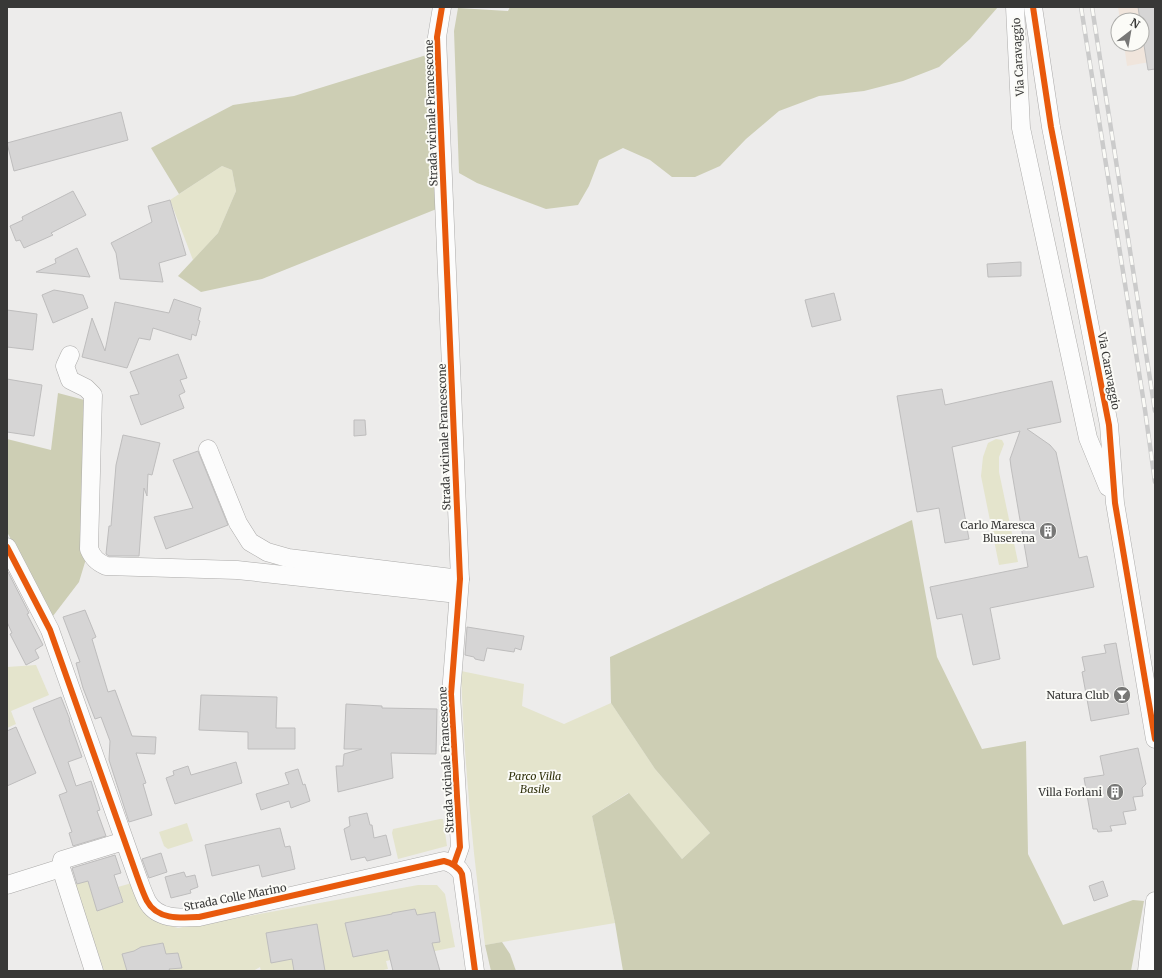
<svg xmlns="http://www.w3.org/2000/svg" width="1162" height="978" font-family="Merriweather,serif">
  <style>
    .education { fill: #f0e5dc }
    .green { fill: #e4e4cc }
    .forest { fill: #cdceb4 }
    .building { fill: #d6d5d5; stroke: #bebdbd }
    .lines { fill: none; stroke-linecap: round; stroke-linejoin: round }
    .minor-casing { stroke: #acabaa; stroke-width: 19 }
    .minor { stroke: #fcfcfc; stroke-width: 18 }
    .rail-casing { stroke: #cbcbcb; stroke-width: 4.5 }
    .rail { stroke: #fbfbf7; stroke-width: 3; stroke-dasharray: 9; stroke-linecap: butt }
    .cycleway-casing { stroke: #fbfbf7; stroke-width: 8 }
    .cycleway { stroke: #e8590c; stroke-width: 6 }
    .labels { text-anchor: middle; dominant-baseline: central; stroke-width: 4; stroke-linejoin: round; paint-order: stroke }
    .street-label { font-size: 11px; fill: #383837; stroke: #fbfbf7 }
    .poi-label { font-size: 11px; fill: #383837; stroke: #fbfbf7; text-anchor: end }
    .park-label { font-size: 11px; font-style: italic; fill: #2e2f09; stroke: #fbfbf7 }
  </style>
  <rect width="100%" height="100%" fill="#edeceb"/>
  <!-- education -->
  <path class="education" d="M1118,7H1155V61L1127,66L1124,44H1142V20H1120Z"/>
  <!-- green -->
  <g class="green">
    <path d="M222,166L232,170L236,191L218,233L193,260L170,200Z"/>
    <path d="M996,439L1002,440L1004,444L999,457V472L1018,562L999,565L981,476L983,457L988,443Z"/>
    <path d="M36,665L49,695L11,711L16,724L7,728V667Z"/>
    <path d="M461,671L524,684L522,706L564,724L611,703L655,769L710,833L682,859L628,793L592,816L615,923L485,945C473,854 464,763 461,671Z"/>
    <path d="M440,819H443L447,846L398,859L392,833L393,829Z"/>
    <path d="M187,823L193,841L168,849L164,846L159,832Z"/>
    <path d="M88,881L98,910L123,902L118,887L132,883L168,925L178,928L248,914L249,916L254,915L418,885H437L445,894L455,947L386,961L388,969L379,971H261L260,967L253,971H104L75,884Z"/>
  </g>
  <!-- forest -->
  <g class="forest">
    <path d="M510,7H998L970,39L939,67L903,81L864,91L819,96L779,111L746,139L720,166L695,177H672L650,160L623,148L599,160L589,186L578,205L546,209L477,183L459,173L454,31L458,8L508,11Z"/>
    <path d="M433,53L444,206L262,279L201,292L178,276L218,233L236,191L232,170L222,166L179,194L151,148L233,105L294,96Z"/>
    <path d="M58,393L92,402L89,549L79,582L53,616L7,532V439L51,450Z"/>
    <path d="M912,520L937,657L982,749L1026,741L1028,854L1063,925L1133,900L1144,901L1131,971H623L615,923L592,816L629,793L682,859L710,833L655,769L611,703L610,657Z"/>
    <path d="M502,942L510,954L516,971H491L485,945Z"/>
  </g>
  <!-- building -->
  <g class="building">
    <path d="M1138,7H1155V69L1148,70L1142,33V20H1140Z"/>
    <path d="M121,112L128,140L14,171L7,143Z"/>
    <path d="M73,191L86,215L51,233L53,235L24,248L20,240L16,241L10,226L23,220L22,217Z"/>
    <path d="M170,200L186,255L159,263L163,282L120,279L116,253L111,243L152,222L148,206Z"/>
    <path d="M77,248L90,277L36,272L56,263L55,259Z"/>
    <path d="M1021,262V276L988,277L987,264Z"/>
    <path d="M54,290L83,295L88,308L53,323L42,295Z"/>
    <path d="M834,293L841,320L812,327L805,300Z"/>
    <path d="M174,299L201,308L198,320L200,321L196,336L192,334L191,340L153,328L150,340L139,338L127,368L82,357L92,318L105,351L115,302L169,313Z"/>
    <path d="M7,310L37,314L33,350L7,347Z"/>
    <path d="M178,354L187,378L180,380L185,392L179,395L184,408L141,425L130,396L139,394L130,372Z"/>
    <path d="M7,379L42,385L34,436L7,432Z"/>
    <path d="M1052,381L1061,422L1027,429L1050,445L1056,452L1079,558L1087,556L1094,587L990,608L1000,659L973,665L962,614L937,619L930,587L1028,567L1011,467L1010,459L1020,431L952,447L969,539L945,543L939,508L917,512L897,396L942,389L945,405Z"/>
    <path d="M354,420H365L366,435L354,436Z"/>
    <path d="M123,435L160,443L152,475L148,474L147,496L144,488L139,556H109L106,554L109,526H111L116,465Z"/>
    <path d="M198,451L228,525L166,549L154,517L193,508L173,460Z"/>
    <path d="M7,570L29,613L27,614L43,645L35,650L39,658L26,665L10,634L12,633L7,622Z"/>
    <path d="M85,610L96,637L92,639L108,692L115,690L132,736L156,737L155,754L136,753L146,783L143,784L152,815L129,822L109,760L110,741L101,717L95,719L83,688L76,663L80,662L63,617Z"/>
    <path d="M467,627L524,636L521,650L515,648L514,652L487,648L484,661L475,659L474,657L465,655Z"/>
    <path d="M1116,643L1129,714L1091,721L1082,672L1085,671L1082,657L1106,653L1104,645Z"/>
    <path d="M201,695L277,697L276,728H295V749H248V732L199,730Z"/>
    <path d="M61,697L70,720H69L82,757L68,762L76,786L91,781L100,810L97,811L106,836L73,846L69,833L72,832L59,795L67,792L33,708Z"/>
    <path d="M346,704L382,706V708L437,709L436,754L391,753L393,778L338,792L336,766H343L344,754L362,749H344Z"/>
    <path d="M16,727L36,773L7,786V731Z"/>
    <path d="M1138,748L1146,784L1142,788L1143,796L1133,797L1136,810L1123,812L1126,824L1110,826L1112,831L1098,832L1097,829H1093L1084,778L1104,775L1100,756Z"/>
    <path d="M236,762L242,783L175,804L166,778L174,775L173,771L188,766L191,775Z"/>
    <path d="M298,769L303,785L305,784L310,801L291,808L289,801L261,810L256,794L289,784L285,773Z"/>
    <path d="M367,813L370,825H372L374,838L386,835L391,855L367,861L365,857L351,860L344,829L350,826L349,817Z"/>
    <path d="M280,828L285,847L290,846L295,869L262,877L259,865L212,876L205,845Z"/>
    <path d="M161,853L167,872L149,878L142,859Z"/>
    <path d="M115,855L121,873L114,875L123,902L97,911L88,881L77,884L72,868Z"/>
    <path d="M184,872L186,877L195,875L198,887L190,890L191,893L171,898L165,877Z"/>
    <path d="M1103,881L1108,896L1094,901L1089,886Z"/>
    <path d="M415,909L417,915L435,912L440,942L432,943L440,971H393L388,950L353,957L345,923L392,914V913Z"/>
    <path d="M317,924L325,971H294L292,959L271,963L266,933Z"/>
    <path d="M163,943L166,954L178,953L182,968L169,969L170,971H127L122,954L134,951L141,947Z"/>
  </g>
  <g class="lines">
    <defs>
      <g id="minor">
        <path d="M442,7L437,37L460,579L451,694L460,847L454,864"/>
        <path d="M1015,7L1021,128L1088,438L1108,487"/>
        <path d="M1033,7L1051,127L1109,425L1115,503L1155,739"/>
        <path d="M70,355L65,366L70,380L86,388L93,395L89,549C93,558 97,562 106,566L237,570L458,594"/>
        <path d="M208,449L238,523L250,542L267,552L288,558L460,579"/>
        <path d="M7,547L50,630L137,876C140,884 143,893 147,901C157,920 181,918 199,917L444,861C452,863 458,866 462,874L475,971"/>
        <path d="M7,885L61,868"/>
        <path d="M94,971L61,868L62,860L124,841"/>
        <path d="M1147,971L1155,901"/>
      </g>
    </defs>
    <!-- minor casing -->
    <use href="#minor" class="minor-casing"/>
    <!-- minor -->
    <use href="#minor" class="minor"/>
    <defs>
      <g id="rail">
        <path d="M1081,7L1145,410L1155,482"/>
        <path d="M1092,7L1155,411"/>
      </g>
    </defs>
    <!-- rail casing -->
    <use href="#rail" class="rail-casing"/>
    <!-- rail -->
    <use href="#rail" class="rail"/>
    <defs>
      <g id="cycleway">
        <path d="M442,7L437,37L460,579L451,694L460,847L454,864"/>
        <path d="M1033,7L1051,127L1109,425L1115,503L1155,739"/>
        <path d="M7,547L50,630L137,876C140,884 143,893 147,901C157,920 181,918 199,917L444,861C452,863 458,866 462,874L475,971"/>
      </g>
    </defs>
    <!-- cycleway casing -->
    <use href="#cycleway" class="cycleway-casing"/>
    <!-- cycleway -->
    <use href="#cycleway" class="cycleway"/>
  </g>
  <!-- icons -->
  <defs>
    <symbol id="building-disc" viewBox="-11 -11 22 22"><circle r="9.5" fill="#777776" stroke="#fbfbf7"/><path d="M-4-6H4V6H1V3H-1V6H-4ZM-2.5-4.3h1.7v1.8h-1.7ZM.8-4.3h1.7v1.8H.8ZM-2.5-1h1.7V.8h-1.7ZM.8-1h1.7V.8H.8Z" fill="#fff"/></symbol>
    <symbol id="bar-disc" viewBox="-11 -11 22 22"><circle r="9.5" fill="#777776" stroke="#fbfbf7"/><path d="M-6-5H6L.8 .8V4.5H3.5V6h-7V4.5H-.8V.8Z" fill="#fff"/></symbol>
  </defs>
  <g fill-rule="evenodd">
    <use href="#building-disc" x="1038" y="521" width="20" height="20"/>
    <use href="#bar-disc" x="1112" y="685" width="20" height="20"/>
    <use href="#building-disc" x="1105" y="782" width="20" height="20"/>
  </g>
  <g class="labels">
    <!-- street labels -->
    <g class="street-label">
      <text transform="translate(1018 57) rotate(-93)">Via Caravaggio</text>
      <text transform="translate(431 113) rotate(-92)">Strada vicinale Francescone</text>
      <text transform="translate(1109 371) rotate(79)">Via Caravaggio</text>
      <text transform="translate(444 437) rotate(-92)">Strada vicinale Francescone</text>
      <text transform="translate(446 760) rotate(-93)">Strada vicinale Francescone</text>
      <text transform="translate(235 897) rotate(-11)">Strada Colle Marino</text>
    </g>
    <!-- poi labels -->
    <g class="poi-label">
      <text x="1035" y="525">Carlo Maresca<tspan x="1035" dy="13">Bluserena</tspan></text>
      <text x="1109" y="695">Natura Club</text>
      <text x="1102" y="792">Villa Forlani</text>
    </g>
    <!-- park labels -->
    <g class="park-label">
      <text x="535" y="776">Parco Villa<tspan x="535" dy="13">Basile</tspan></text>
    </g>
  </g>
  <!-- border -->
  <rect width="1162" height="978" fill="none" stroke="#383837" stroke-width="16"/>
  <!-- north arrow -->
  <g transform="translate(1130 32) rotate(31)"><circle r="19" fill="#fbfbf7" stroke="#adadaa"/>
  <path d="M0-3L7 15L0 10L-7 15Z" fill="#777776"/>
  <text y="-6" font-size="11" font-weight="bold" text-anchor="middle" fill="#383837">N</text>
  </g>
</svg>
